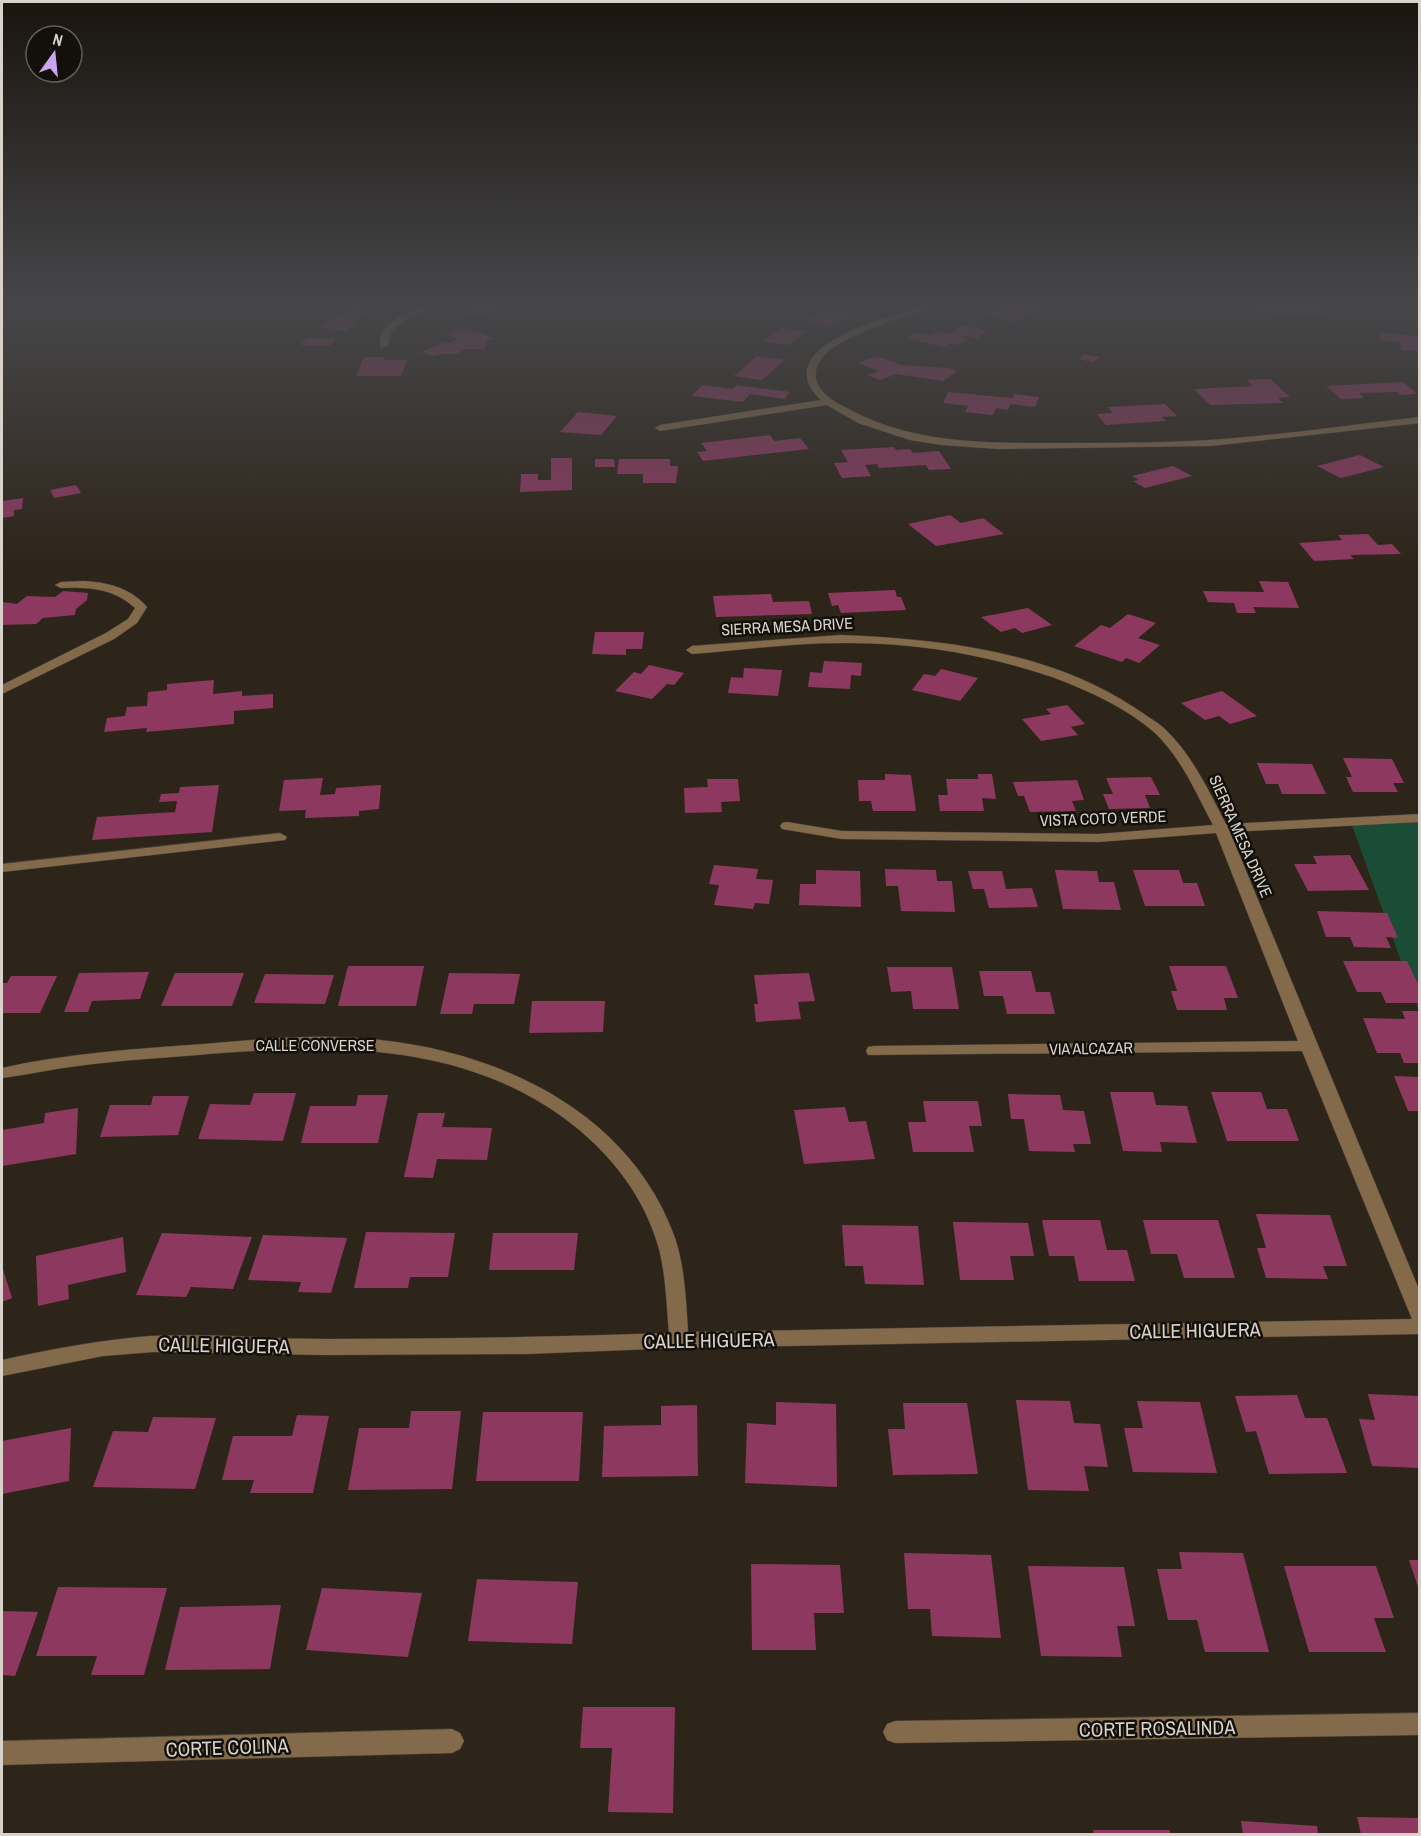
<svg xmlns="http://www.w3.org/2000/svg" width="1421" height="1836" font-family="'Archivo Narrow',sans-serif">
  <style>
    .green { fill: #1b4c36 }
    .building { fill: #8d395f }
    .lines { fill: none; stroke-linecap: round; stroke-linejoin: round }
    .minor-casing { stroke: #494136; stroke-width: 1 }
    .minor { fill: #836a4b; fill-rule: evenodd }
    .labels { text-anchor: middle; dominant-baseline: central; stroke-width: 5; stroke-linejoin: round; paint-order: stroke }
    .street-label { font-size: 16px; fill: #d8d2cb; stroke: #130f0a }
    .near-street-label { font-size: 20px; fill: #d8d2cb; stroke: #130f0a }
  </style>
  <rect width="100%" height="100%" fill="#2e251a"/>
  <!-- green -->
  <path class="green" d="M1419,818V1011L1350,820Z"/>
  <!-- building -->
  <g class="building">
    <path d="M474,307H500L481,317L461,313Z"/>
    <path d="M1001,307H1042L1046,308L1015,322L984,315Z"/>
    <path d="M1249,307H1322L1327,316H1286L1273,315L1271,311L1251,310Z"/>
    <path d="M352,308L374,311L349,323L358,324L346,331L319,327Z"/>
    <path d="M837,310L856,315L828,327L802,320L822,312L829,313Z"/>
    <path d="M965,325L988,331L977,338L969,336L978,330L964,338L969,339L959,345L950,343L944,347L906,338L917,332L930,335L937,331L950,334Z"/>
    <path d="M463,327L494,338L487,341L484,349H464L458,354H441L434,356L420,352L444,343H450L458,338L445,334Z"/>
    <path d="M781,328L806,332L788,345L763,341Z"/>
    <path d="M1380,332L1419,336V351L1401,350L1400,342L1381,341Z"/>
    <path d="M307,338L336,339L330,346L300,345Z"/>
    <path d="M1085,354L1100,357L1093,362L1078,359Z"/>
    <path d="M757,356L784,360L762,380L734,376Z"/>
    <path d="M877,356L901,365L947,368L957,371L943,381L896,374L880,380L867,375L879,371L858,363Z"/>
    <path d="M364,357H385L384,360H407L401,376H356Z"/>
    <path d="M1270,379L1290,397L1278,398L1283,403L1210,405L1194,389L1253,386L1247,380Z"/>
    <path d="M1403,382L1417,394L1401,395L1398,392L1359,393L1364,398L1341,399L1326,386Z"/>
    <path d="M702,385L733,389L736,385L790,392L785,399L750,394L743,402L692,396Z"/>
    <path d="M948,392L1013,398L1014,394L1039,397L1035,407L1011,404L1008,410L996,408L993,415L965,412L968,406L943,403Z"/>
    <path d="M1165,404L1177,416L1162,417L1166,421L1106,425L1097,414L1113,413L1108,407Z"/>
    <path d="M578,412L617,416L601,435L560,432Z"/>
    <path d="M770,435L774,441L800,438L809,449L703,461L697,452L707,451L701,443Z"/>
    <path d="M894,447L896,450L910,449L913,453L939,451L951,469L929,470L926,465L879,468L877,464L865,465L871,476L842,478L834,463L848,462L841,450Z"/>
    <path d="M1360,455L1384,467L1341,478L1317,466Z"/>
    <path d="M551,458H572V490L520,492L521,474H538V480H551Z"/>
    <path d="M595,459H614L615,467H595Z"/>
    <path d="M619,459H670V466H678L676,483H643V474H617Z"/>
    <path d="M1173,466L1192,476L1145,488L1133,481L1139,480L1132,476Z"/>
    <path d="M76,485L81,493L54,498L50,490Z"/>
    <path d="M23,498L22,509L14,510V516L2,518V501Z"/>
    <path d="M950,515L961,523L983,518L1004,534L936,546L908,524Z"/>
    <path d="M1368,534L1378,545L1392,544L1401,554L1350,555L1354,559L1314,561L1299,543L1342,540L1338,535Z"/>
    <path d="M1259,581L1288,582L1299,608L1253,607L1256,613H1237L1234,603L1208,602L1203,591L1264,592Z"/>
    <path d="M895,590L897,597H901L906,610L841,613L838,605L832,606L828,593Z"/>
    <path d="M63,591L88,593L87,600L76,609L75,615L43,618L36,624L2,625V602L17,604L27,596L55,597Z"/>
    <path d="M771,594L773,602L809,601L812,614L716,617L713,596Z"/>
    <path d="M1028,608L1052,625L1022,633L1015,628L1001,632L981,617Z"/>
    <path d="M1128,614L1156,623L1138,638L1160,645L1139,663L1126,658L1122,662L1074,646L1101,625L1110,628Z"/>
    <path d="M595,632H644L642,649H626V655L592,654Z"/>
    <path d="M824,661L862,663L861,676L851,675L850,689L808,687L810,672L822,673Z"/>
    <path d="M649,665L684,673L674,685L667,684L652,699L615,691L634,672L641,674Z"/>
    <path d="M744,668L782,670L778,696L728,693L731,677L743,678Z"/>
    <path d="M941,669L978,678L960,701L912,690L924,674L935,676Z"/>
    <path d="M214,680L213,694L242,691V696L273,694V708L234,711V724L146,732L147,728L104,732L107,718L125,716L127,707L147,706L148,692L167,690V684Z"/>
    <path d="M1222,691L1257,716L1230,724L1219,716L1205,720L1181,703Z"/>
    <path d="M1067,705L1085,724L1071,727L1078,735L1041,741L1022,719L1051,714L1046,709Z"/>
    <path d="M1343,758L1392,759L1404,783H1393L1398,792H1353L1346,777H1352Z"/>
    <path d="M1257,763L1312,764L1326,794H1282L1278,784H1266Z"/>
    <path d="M885,774L911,775L916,811H873L871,801H859L858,780H885Z"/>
    <path d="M978,774H992L996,799L982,798L984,811H940L938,795H948L946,779H978Z"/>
    <path d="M1151,777L1160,795H1145L1150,808L1109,809L1103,794H1113L1106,778Z"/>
    <path d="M323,778L320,795L335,794L336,788L381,785L379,809L359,811V816L305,818L306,810L279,811L284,780Z"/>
    <path d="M707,779H738L740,801L721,802L722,812L685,813L684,788L708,787Z"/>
    <path d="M1077,780L1084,800L1072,801L1076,811L1030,812L1024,796H1018L1013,782Z"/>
    <path d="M219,785L212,832L92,840L97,817L175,812L177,801L159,802L161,794L179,793L180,787Z"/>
    <path d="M1350,855L1369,890L1308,891L1294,864H1317L1313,856Z"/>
    <path d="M714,865L758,869L756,879L773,880L769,904L755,903L753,909L714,905L719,885L709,884Z"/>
    <path d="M885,869L936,870L937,881H952L955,912L901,911L898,886H886Z"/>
    <path d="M816,870L860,871L861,907L799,905L800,884H816Z"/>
    <path d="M1055,870L1097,871L1099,882H1114L1121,910L1063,909Z"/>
    <path d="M1133,870H1179L1183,883H1197L1205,906H1145Z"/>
    <path d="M968,871H1002L1006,889L1032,888L1038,907L989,908L984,889H973Z"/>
    <path d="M1317,911L1387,913L1398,938L1386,937L1391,948L1354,947L1350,937H1326Z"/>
    <path d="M1343,961H1407L1419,986V1003H1386L1381,992H1357Z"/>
    <path d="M348,966H424L416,1006H338Z"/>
    <path d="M1169,966H1226L1238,998H1224L1227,1010H1177L1171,991H1177Z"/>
    <path d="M887,967H952L959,1009H913L911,991L891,992Z"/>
    <path d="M979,971H1031L1036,992H1050L1055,1014H1007L1003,996H984Z"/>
    <path d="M149,972L140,999L92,1001L88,1012H64L79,973Z"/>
    <path d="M175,973H244L232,1006H161Z"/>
    <path d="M449,973L520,974L514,1004H474L472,1014H440Z"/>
    <path d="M809,973L815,1001L798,1002L801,1019L756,1022L754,1004H758L754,975Z"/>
    <path d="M265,974L334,975L325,1004L254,1003Z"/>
    <path d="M11,976H57L40,1013H2V983H7Z"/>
    <path d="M532,1001H605L603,1032L529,1033Z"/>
    <path d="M1402,1011H1419V1063H1404L1400,1053H1377L1363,1018L1405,1019Z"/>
    <path d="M1394,1076L1419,1077V1111H1408Z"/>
    <path d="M1110,1092H1153L1156,1105L1187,1106L1197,1143L1160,1142L1162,1152L1123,1151Z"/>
    <path d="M1211,1092H1261L1267,1109H1287L1299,1141H1227Z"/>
    <path d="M254,1093H296L283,1141L198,1139L210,1104L250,1105Z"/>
    <path d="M1008,1094L1060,1095L1063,1110L1084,1111L1091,1144H1073L1075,1152L1029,1151L1024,1119H1011Z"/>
    <path d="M358,1095H388L378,1143H301L310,1106H356Z"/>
    <path d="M153,1096H189L178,1135L100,1137L110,1105H151Z"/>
    <path d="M923,1101H978L982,1126H969L974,1152H913L908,1122H926Z"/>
    <path d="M845,1107L849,1122L866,1121L875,1159L804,1164L794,1110Z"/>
    <path d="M78,1108L76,1154L2,1166V1130L44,1123L45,1113Z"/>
    <path d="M418,1113H445L442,1127L492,1128L487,1160L437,1159L433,1178L404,1177Z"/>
    <path d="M1256,1214L1330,1215L1347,1266H1323L1328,1279L1266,1278L1257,1248H1266Z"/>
    <path d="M1042,1220H1100L1107,1250H1127L1135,1281H1079L1074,1256H1049Z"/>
    <path d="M1143,1220H1218L1235,1278H1184L1177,1254H1151Z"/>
    <path d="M953,1222L1028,1223L1034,1256H1010L1014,1280H960Z"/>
    <path d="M842,1225L918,1226L924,1285L865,1284L863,1266H845Z"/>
    <path d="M366,1232L455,1233L448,1277H410L408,1288H354Z"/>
    <path d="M162,1233L252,1237L233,1289L191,1287L186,1297L136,1295Z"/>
    <path d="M493,1233H578L574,1270H489Z"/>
    <path d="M263,1235L347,1238L331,1293L298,1292L301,1282L248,1280Z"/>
    <path d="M123,1237L126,1272L68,1285L69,1299L38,1306L36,1256Z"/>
    <path d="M2,1266L12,1298L2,1302Z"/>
    <path d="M1368,1394L1419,1396V1468L1372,1466L1359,1419L1375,1420Z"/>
    <path d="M1297,1395L1305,1418H1327L1347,1473L1269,1474L1256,1431L1246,1432L1235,1396Z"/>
    <path d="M1016,1400L1070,1401L1074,1423L1100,1424L1108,1467L1084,1466L1089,1491L1028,1490Z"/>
    <path d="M1137,1401L1200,1402L1217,1473L1133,1472L1124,1428H1143Z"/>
    <path d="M776,1402L836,1404L837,1487L745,1483L747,1423L776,1425Z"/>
    <path d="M903,1403H967L978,1474L893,1475L888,1429H905Z"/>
    <path d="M697,1405L698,1476L602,1477L604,1426L661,1425V1406Z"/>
    <path d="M411,1411H461L452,1489L348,1490L359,1428H409Z"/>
    <path d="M483,1412H583L579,1481H476Z"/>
    <path d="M297,1415L329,1416L313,1493H250L254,1480H222L233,1436H292Z"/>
    <path d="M153,1417L216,1418L195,1489L93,1487L113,1431L148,1432Z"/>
    <path d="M71,1428L69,1481L2,1494V1441Z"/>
    <path d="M1179,1552L1243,1553L1269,1652H1205L1197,1620H1168L1157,1569H1182Z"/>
    <path d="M904,1553L991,1555L1001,1638L932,1636L930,1609H908Z"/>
    <path d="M1409,1560H1419V1590Z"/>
    <path d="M751,1564L840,1565L844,1613H814L816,1650H752Z"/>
    <path d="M1028,1566L1124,1567L1135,1626H1117L1122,1657L1041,1656Z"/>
    <path d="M1284,1566H1376L1394,1618H1374L1386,1652H1309Z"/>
    <path d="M477,1579L578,1582L572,1644L468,1641Z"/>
    <path d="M58,1587L167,1588L144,1675H91L97,1656H36Z"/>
    <path d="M322,1588L422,1593L408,1657L306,1650Z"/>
    <path d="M281,1605L270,1669L165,1670L180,1607Z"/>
    <path d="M2,1611L38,1612L15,1676L2,1675Z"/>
    <path d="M583,1707H675L673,1813L608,1812L612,1748H580Z"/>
    <path d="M1357,1817L1419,1818V1834H1361Z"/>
    <path d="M1241,1821L1317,1826L1318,1834H1243Z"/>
    <path d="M1093,1830H1170V1834H1094Z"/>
  </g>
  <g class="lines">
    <defs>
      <g id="minor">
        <path d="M420,307H430C414,319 388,321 388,346L381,348C374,325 404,314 420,307Z"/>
        <path d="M922,307H933C925,313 913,314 904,317C881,325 828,341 818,364C809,384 827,398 843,406C911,445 986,443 1063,443C1120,443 1178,443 1235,438C1297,433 1358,424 1420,417V423L1211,446L998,449L942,445L910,440L858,423L827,405L660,431L655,428L660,425L821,400C765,348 889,316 922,307Z"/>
        <path d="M83,581C107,582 131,588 147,607L137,623L114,639L2,694V685L106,633L128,619L135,608C113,588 89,587 61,588L55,585L61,582Z"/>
        <path d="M841,635C940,639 1050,651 1135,708C1145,715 1156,721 1165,729C1193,756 1208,790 1226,824L1420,814V822L1230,832L1420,1292V1334L679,1348L526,1354L325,1355L153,1352L103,1356L2,1376V1360C51,1349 100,1340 150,1336C209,1333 269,1339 327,1339C441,1339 555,1337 669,1333C666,1301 666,1269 656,1239C640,1190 606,1149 564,1118C459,1042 332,1044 208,1054C164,1058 121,1060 77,1066C52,1069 27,1075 2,1078V1068C68,1053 136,1049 204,1044C262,1039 321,1033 380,1040C503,1053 631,1114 675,1238C685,1268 686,1301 688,1332L1412,1319L1302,1051L868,1055L866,1051L868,1047L874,1046L1298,1041L1216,833L1098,842L842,839L782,829L780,826L782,823L787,822L842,831L1098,834L1213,825C1196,793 1182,759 1155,733C1127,708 1087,690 1052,677C984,654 913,642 842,643C792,643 742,650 692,654L686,650L692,646Z"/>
        <path d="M280,833L287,837L285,840L2,872V864Z"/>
        <path d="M1420,1713V1735L895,1743L887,1740L883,1732L887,1724L895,1721Z"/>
        <path d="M452,1729L460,1733L464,1741L460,1749L452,1753L2,1765V1741Z"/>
      </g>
    </defs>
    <!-- minor casing -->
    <use href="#minor" class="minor-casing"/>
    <!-- minor -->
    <use href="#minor" class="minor"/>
  </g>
  <!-- sky -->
  <linearGradient id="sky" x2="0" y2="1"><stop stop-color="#19140e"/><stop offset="0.54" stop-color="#464649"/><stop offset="1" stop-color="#464649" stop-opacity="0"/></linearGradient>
  <rect width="1421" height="564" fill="url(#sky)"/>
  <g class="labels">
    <!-- street labels -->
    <g class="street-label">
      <text transform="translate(787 626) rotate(-3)">SIERRA MESA DRIVE</text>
      <text transform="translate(1103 818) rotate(-2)">VISTA COTO VERDE</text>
      <text transform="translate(1241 836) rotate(66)">SIERRA MESA DRIVE</text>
      <text x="315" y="1045">CALLE CONVERSE</text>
      <text transform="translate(1091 1048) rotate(-1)">VIA ALCAZAR</text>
    </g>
    <!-- near-street labels -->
    <g class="near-street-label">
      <text transform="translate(1195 1330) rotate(-1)">CALLE HIGUERA</text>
      <text transform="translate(709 1340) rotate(-1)">CALLE HIGUERA</text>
      <text transform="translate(224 1345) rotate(1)">CALLE HIGUERA</text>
      <text transform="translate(1157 1728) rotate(-1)">CORTE ROSALINDA</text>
      <text transform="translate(227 1747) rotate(-2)">CORTE COLINA</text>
    </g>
  </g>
  <!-- border -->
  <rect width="1421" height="1836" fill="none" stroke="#d8d2cb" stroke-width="6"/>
  <!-- north arrow -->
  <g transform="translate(54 54) rotate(15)"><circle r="28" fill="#130f0a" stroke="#625d57" stroke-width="1.5"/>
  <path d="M0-4.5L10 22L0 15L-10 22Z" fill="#c7a6f0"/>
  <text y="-9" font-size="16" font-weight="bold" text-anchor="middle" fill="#d8d2cb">N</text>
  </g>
</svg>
